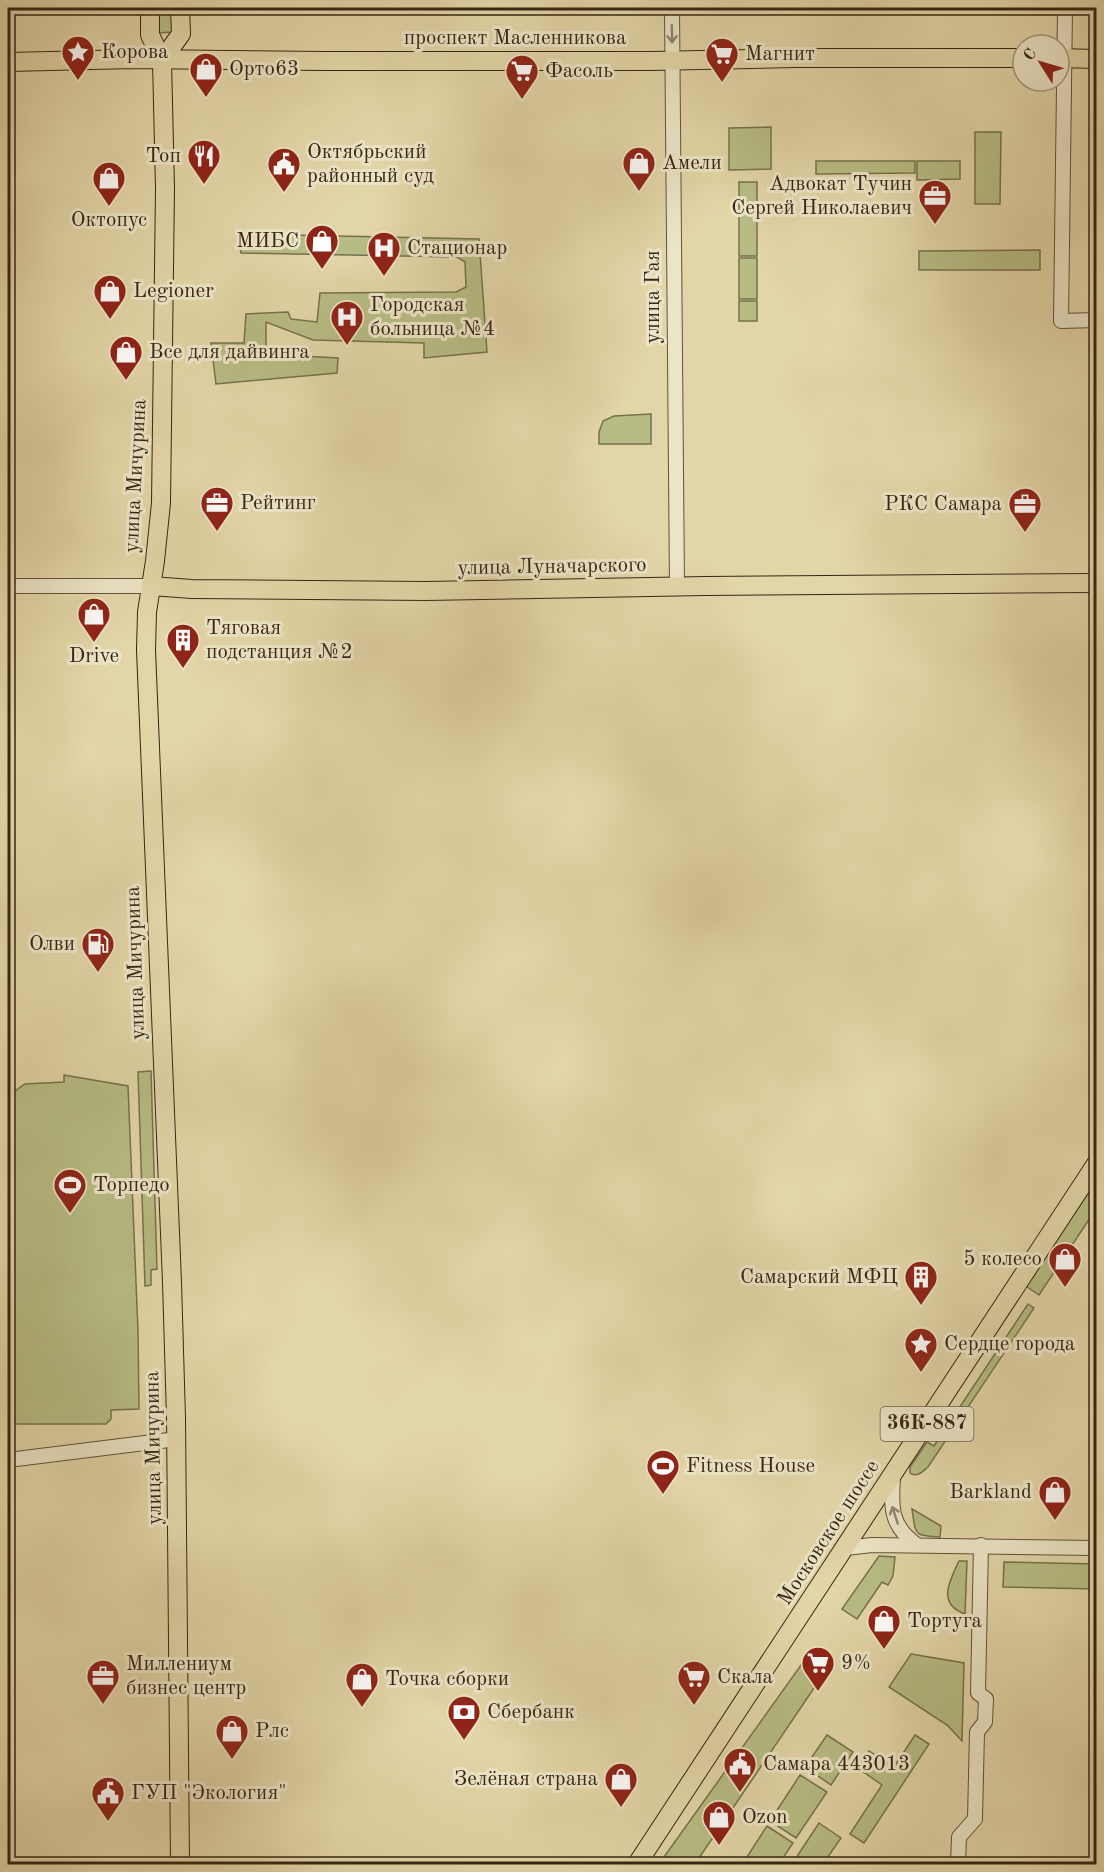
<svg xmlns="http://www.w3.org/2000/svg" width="1104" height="1872" font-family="'Old Standard TT',serif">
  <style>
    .green { fill: #b7bc84; stroke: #76714c; stroke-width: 1.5 }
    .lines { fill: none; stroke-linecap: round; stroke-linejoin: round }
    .minor-casing { stroke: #61523a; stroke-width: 16 }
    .major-casing { stroke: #362615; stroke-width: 20 }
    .minor { stroke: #ece4c6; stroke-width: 14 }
    .major { stroke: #e2d5a7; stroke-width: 18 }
    .oneway { stroke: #91856e }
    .labels { text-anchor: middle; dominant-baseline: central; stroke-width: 6; stroke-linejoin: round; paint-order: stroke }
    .shield { fill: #ece4c6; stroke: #6d5f4a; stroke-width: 1.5 }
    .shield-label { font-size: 20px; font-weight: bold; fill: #362615 }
    .street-label { font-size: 21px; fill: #362615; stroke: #ece4c6 }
    .poi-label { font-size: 21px; fill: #362615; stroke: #ece4c6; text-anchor: start }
  </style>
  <rect width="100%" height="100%" fill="#e2d5a7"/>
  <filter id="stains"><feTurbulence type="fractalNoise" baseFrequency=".00333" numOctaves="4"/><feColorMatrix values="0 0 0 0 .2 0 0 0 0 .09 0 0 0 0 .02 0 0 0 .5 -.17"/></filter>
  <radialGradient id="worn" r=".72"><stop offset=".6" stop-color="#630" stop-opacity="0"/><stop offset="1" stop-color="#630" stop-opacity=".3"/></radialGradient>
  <!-- green -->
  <g class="green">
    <path d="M157,8H173V32L158,33Z"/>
    <path d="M771,127V169L729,170V128Z"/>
    <path d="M975,132H1001L1000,204H975Z"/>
    <path d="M816,161H915V173L816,174Z"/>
    <path d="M917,161H960V179L917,180Z"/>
    <rect x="739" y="182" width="18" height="74"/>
    <path d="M237,234L479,239L487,352L424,358V343L313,340L266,322V354L338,358L337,373L216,384L211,343H244L246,314L288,312L291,319L317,322L320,293L456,292L466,287L465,262L457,257L241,253Z"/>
    <path d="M1040,250V270H919V251Z"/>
    <rect x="739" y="258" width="18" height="41"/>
    <rect x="739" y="301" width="18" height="20"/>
    <path d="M651,414V444H599V432L603,421L614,416Z"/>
    <path d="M151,1071L157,1269L151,1270V1285L145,1286L138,1072Z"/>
    <path d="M64,1075L128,1086L138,1331L139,1409L111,1410V1419L106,1424H8V1096L25,1084L64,1082Z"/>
    <path d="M1096,1181V1209L1039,1295L1026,1286Z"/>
    <path d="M1028,1304L1034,1308L928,1467C923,1471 917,1478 910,1473V1467L927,1442L934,1446Z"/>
    <path d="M912,1509L941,1526L940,1537C913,1536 916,1535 912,1509Z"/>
    <path d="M879,1556L895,1557L893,1576L888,1585L882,1582L857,1619L842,1609Z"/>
    <path d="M959,1561H967L965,1614C937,1604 949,1582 959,1561Z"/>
    <path d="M1004,1562L1095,1564V1589L1003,1587Z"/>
    <path d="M809,1654L831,1663L695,1864H659Z"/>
    <path d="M911,1654L964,1663L962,1741L947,1725L889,1687Z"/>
    <path d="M827,1735L853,1752L831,1785L805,1767Z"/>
    <path d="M915,1735L929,1744L864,1843L850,1834L882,1785L858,1768L869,1751L894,1767Z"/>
    <path d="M800,1775L827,1792L796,1838L770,1821Z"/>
    <path d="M819,1823L841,1838L823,1864H792Z"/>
    <path d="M767,1826L793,1843L779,1864H752L745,1860Z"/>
  </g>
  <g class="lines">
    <defs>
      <g id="minor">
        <path d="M672,8L677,587"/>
        <path d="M1065,8L1061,321L1096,320"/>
        <path d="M8,586H151"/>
        <path d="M8,1460L177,1439"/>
        <path d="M893,1477C891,1507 890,1526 917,1545"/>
        <path d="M846,1548L872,1545L1096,1548"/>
        <path d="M958,1864L959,1837L975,1819L977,1732L985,1722L986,1699L978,1693L981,1545"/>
      </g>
      <g id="major">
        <path d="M150,8V35L162,60L165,189L161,503L155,561L147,612L146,650L172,1282L176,1418L180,1864"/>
        <path d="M1059,58L1096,59"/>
        <path d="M162,60L181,34L180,8"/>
        <path d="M8,62L134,59L323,61H651L796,58H1023"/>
        <path d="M151,586L192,589L426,591L706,586L1096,583"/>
        <path d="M637,1864L1096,1164"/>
      </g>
    </defs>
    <!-- minor casing -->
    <use href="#minor" class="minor-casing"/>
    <!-- major casing -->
    <use href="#major" class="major-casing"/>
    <!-- minor -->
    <use href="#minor" class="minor"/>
    <!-- major -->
    <use href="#major" class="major"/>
  </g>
  <!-- one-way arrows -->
  <defs><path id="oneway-shaft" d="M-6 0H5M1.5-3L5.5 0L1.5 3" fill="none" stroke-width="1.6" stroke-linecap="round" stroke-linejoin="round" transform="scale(1.5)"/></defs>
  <g class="oneway">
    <use href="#oneway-shaft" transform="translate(672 34) rotate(89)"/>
    <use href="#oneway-shaft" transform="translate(895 1515) rotate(-108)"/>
  </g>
  <!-- icons -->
  <defs>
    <symbol id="sight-pin" viewBox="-11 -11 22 30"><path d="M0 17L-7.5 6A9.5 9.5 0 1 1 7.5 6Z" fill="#8f2418" stroke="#ece4c6"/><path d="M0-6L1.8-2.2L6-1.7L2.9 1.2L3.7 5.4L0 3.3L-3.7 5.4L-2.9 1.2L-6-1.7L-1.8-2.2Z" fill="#fff"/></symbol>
    <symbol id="supermarket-pin" viewBox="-11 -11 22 30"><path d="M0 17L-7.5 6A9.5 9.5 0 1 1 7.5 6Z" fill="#8f2418" stroke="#ece4c6"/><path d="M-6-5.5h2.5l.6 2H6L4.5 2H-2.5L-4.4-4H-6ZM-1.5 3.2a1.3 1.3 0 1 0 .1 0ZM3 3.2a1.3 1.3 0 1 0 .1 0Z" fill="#fff"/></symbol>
    <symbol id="shop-pin" viewBox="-11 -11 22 30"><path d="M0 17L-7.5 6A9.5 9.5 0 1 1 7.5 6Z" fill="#8f2418" stroke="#ece4c6"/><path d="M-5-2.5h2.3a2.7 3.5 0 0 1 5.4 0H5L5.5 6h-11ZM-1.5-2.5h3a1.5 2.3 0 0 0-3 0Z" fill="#fff"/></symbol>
    <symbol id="restaurant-pin" viewBox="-11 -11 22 30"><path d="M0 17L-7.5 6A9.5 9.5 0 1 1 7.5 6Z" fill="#8f2418" stroke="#ece4c6"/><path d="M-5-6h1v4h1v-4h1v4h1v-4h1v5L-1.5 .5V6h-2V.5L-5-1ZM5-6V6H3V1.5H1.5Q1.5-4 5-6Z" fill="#fff"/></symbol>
    <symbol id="civic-pin" viewBox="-11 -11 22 30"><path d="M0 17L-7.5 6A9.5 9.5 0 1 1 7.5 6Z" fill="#8f2418" stroke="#ece4c6"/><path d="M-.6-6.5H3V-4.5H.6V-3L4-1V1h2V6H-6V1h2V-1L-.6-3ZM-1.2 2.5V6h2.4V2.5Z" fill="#fff"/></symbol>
    <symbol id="office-pin" viewBox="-11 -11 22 30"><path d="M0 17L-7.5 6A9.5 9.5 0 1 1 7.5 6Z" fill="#8f2418" stroke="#ece4c6"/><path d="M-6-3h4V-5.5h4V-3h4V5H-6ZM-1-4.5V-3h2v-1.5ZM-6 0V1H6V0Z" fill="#fff"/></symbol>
    <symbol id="hospital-pin" viewBox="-11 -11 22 30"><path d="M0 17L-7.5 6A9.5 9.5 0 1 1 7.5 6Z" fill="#8f2418" stroke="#ece4c6"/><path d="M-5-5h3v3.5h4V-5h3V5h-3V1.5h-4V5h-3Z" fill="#fff"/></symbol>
    <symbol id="building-pin" viewBox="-11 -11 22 30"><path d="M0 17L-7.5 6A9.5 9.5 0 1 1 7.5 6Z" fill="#8f2418" stroke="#ece4c6"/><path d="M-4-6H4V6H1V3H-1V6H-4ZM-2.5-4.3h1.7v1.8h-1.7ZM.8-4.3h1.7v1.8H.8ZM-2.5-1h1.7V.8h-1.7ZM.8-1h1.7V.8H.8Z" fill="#fff"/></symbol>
    <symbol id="fuel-pin" viewBox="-11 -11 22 30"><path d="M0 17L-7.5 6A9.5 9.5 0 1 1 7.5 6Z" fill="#8f2418" stroke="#ece4c6"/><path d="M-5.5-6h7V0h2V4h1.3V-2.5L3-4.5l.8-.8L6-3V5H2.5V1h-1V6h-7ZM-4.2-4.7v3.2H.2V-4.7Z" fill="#fff"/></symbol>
    <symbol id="stadium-pin" viewBox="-11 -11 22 30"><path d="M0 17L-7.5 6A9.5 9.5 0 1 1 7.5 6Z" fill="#8f2418" stroke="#ece4c6"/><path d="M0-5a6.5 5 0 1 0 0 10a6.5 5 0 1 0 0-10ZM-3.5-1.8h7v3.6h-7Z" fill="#fff"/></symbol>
    <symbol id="bank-pin" viewBox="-11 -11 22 30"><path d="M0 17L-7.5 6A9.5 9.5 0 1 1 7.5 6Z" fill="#8f2418" stroke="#ece4c6"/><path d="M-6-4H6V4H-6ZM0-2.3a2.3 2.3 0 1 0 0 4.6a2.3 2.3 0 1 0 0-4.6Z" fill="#fff"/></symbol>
  </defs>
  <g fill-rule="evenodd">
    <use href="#sight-pin" x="59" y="33" width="38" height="52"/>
    <use href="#supermarket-pin" x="703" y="35" width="38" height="52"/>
    <use href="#shop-pin" x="187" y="50" width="38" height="52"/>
    <use href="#supermarket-pin" x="503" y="52" width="38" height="52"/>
    <use href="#restaurant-pin" x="185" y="137" width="38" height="52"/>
    <use href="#shop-pin" x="620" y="144" width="38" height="52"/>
    <use href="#civic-pin" x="265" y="145" width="38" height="52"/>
    <use href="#shop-pin" x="90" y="159" width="38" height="52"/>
    <use href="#office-pin" x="916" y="177" width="38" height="52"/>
    <use href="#shop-pin" x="303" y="222" width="38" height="52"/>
    <use href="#hospital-pin" x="365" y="229" width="38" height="52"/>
    <use href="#shop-pin" x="91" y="272" width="38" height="52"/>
    <use href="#hospital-pin" x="328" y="298" width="38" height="52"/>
    <use href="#shop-pin" x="107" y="333" width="38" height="52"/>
    <use href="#office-pin" x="198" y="484" width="38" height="52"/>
    <use href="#office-pin" x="1006" y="485" width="38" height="52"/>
    <use href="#shop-pin" x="75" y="595" width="38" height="52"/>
    <use href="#building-pin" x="164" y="621" width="38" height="52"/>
    <use href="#fuel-pin" x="79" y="925" width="38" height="52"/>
    <use href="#stadium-pin" x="51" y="1166" width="38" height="52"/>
    <use href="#shop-pin" x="1046" y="1240" width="38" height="52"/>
    <use href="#building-pin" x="902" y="1258" width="38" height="52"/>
    <use href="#sight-pin" x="902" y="1325" width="38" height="52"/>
    <use href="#stadium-pin" x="644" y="1447" width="38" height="52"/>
    <use href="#shop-pin" x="1036" y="1473" width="38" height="52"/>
    <use href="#shop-pin" x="865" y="1602" width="38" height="52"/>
    <use href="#supermarket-pin" x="799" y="1644" width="38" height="52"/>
    <use href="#office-pin" x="84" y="1657" width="38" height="52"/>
    <use href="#supermarket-pin" x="675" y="1658" width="38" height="52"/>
    <use href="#shop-pin" x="343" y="1660" width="38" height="52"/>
    <use href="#bank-pin" x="445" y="1693" width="38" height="52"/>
    <use href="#shop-pin" x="213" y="1712" width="38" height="52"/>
    <use href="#civic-pin" x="721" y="1745" width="38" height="52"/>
    <use href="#shop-pin" x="602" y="1760" width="38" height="52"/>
    <use href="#civic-pin" x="89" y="1774" width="38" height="52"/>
    <use href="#shop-pin" x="700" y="1798" width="38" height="52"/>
  </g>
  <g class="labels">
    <!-- shield labels -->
    <rect class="shield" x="880.5" y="1407" width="93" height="34" rx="4.5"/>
    <g class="shield-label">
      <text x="927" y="1424">36К-887</text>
    </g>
    <!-- street labels -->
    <g class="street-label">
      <text x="515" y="38">проспект Масленникова</text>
      <text transform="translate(653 297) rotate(-90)">улица Гая</text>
      <text transform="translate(136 476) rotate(-87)">улица Мичурина</text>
      <text transform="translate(552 567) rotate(-1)">улица Луначарского</text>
      <text transform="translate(136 963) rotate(-92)">улица Мичурина</text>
      <text transform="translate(154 1448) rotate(-91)">улица Мичурина</text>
      <text transform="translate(829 1533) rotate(-57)">Московское шоссе</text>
    </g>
    <!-- poi labels -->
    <g class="poi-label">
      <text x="101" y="52">Корова</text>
      <text x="745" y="54">Магнит</text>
      <text x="229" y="69">Орто63</text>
      <text x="545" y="71">Фасоль</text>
      <text x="307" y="152">Октябрьский<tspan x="307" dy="24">районный суд</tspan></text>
      <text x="181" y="156" text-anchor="end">Топ</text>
      <text x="662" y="163">Амели</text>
      <text x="912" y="184" text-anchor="end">Адвокат Тучин<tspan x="912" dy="24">Сергей Николаевич</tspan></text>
      <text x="109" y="220" text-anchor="middle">Октопус</text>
      <text x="299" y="241" text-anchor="end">МИБС</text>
      <text x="407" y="248">Стационар</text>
      <text x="133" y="291">Legioner</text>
      <text x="370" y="305">Городская<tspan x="370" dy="24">больница №4</tspan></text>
      <text x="149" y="352">Все для дайвинга</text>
      <text x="240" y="503">Рейтинг</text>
      <text x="1002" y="504" text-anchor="end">РКС Самара</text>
      <text x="206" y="628">Тяговая<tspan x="206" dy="24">подстанция №2</tspan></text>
      <text x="94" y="656" text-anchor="middle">Drive</text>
      <text x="75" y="944" text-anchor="end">Олви</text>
      <text x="93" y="1185">Торпедо</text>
      <text x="1042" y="1259" text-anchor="end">5 колесо</text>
      <text x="898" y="1277" text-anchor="end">Самарский МФЦ</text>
      <text x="944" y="1344">Сердце города</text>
      <text x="686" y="1466">Fitness House</text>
      <text x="1032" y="1492" text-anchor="end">Barkland</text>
      <text x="907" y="1621">Тортуга</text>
      <text x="841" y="1663">9%</text>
      <text x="126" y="1664">Миллениум<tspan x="126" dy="24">бизнес центр</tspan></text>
      <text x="717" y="1677">Скала</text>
      <text x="385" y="1679">Точка сборки</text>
      <text x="487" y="1712">Сбербанк</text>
      <text x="255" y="1731">Рлс</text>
      <text x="763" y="1764">Самара 443013</text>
      <text x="598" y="1779" text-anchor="end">Зелёная страна</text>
      <text x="131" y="1793">ГУП "Экология"</text>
      <text x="742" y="1817">Ozon</text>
    </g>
  </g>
  <!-- margin -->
  <rect width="1104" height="1872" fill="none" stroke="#e2d5a7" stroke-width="30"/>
  <rect x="9" y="9" width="1086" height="1854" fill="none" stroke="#362615" stroke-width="3"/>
  <rect x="15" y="15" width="1074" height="1842" fill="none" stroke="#362615" stroke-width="1.5"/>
  <!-- north arrow -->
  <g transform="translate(1041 63) rotate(307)"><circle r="28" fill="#ece4c6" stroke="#a3987f" stroke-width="1.5"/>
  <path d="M0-4.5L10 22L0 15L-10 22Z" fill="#8f2418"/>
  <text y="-9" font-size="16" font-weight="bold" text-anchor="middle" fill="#362615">С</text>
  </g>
  <rect width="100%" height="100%" filter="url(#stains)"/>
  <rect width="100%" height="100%" fill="url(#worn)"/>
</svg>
